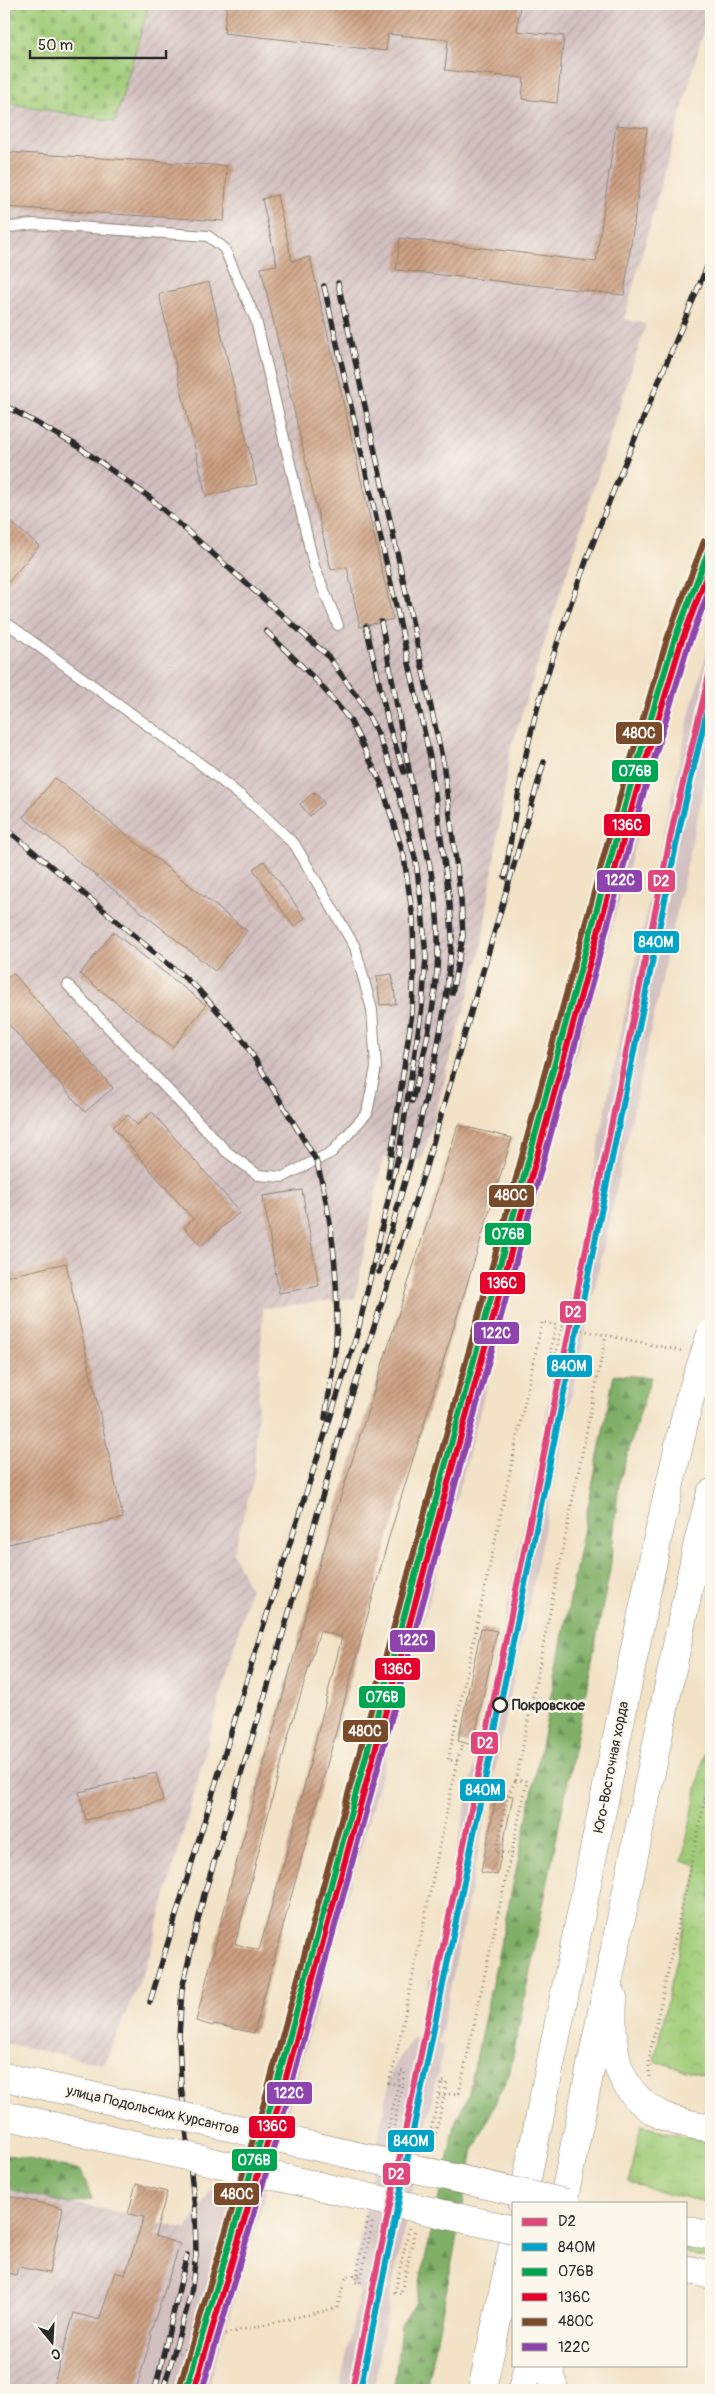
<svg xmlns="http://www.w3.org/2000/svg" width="715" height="2394" font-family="Pangolin,sans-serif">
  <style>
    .industrial { fill: url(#industrial-furrows) }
    .railway { fill: #d2bfc0 }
    .grass { fill: url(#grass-tufts); stroke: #667c52 }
    .forest { fill: url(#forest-firs); stroke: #566e4a }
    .cemetery { fill: url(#cemetery-stones); stroke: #667c52 }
    .park { fill: url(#park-crowns); stroke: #667c52 }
    .building { fill: url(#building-hatch); fill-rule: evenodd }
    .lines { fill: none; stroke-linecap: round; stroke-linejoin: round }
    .service-casing { stroke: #8e8678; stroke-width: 12 }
    .secondary-casing { stroke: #8e8678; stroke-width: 29 }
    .primary-casing { stroke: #8e8678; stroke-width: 29 }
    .path { stroke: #8e8678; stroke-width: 3; stroke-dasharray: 1 4; stroke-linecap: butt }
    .service { stroke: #fff; stroke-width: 10 }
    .secondary { stroke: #fff; stroke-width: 28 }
    .primary { stroke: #fff; stroke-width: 28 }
    .rail-casing { stroke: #2b2b2b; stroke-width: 5.5 }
    .rail { stroke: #fbf7ec; stroke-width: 4; stroke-dasharray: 11; stroke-linecap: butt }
    .secondary-bridge-casing { stroke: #8e8678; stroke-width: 29; stroke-linecap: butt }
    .primary-bridge-casing { stroke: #8e8678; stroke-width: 29; stroke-linecap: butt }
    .secondary-bridge { stroke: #fff; stroke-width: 28 }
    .primary-bridge { stroke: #fff; stroke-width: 28 }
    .rail-1-casing { stroke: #fbf7ec; stroke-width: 10 }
    .rail-2-casing { stroke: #fbf7ec; stroke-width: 10 }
    .rail-3-casing { stroke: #fbf7ec; stroke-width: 10 }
    .rail-4-casing { stroke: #fbf7ec; stroke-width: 10 }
    .rail-5-casing { stroke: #fbf7ec; stroke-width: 10 }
    .rail-6-casing { stroke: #fbf7ec; stroke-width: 10 }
    .rail-1 { stroke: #df477c; stroke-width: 6 }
    .rail-2 { stroke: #02a3c6; stroke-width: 6 }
    .rail-3 { stroke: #00a651; stroke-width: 6 }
    .rail-4 { stroke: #e4002b; stroke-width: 6 }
    .rail-5 { stroke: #7a4b2a; stroke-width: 6 }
    .rail-6 { stroke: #8e44ad; stroke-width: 6 }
    .stop-dot { fill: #fbf7ec; stroke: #2b2b2b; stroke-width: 2.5 }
    .labels { text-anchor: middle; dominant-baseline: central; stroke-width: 5; stroke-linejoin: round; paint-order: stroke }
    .stop-label { font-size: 14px; font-weight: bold; fill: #2b2b2b; stroke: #fbf7ec; text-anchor: start }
    .street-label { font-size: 14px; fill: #2b2b2b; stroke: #fbf7ec }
    .line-badge { stroke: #fbf7ec; stroke-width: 2 }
    .badge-label { font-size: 14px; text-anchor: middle; font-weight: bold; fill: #fff }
  </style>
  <defs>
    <pattern id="industrial-furrows" width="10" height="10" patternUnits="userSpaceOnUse" patternTransform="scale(1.25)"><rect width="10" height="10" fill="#d2bfc0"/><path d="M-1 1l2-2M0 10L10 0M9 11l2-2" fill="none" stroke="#b4a4a5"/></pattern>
    <pattern id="grass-tufts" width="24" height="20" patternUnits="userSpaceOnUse" patternTransform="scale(1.25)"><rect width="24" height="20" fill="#a0cc78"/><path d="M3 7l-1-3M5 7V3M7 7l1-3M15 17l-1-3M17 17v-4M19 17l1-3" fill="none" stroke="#8aaf68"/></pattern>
    <pattern id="forest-firs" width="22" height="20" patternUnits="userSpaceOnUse" patternTransform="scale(1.25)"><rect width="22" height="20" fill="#80b068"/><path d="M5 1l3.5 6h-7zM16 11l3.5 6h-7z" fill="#698f56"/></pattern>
    <pattern id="cemetery-stones" width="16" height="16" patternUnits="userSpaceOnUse" patternTransform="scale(1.25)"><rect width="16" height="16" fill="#a0cc78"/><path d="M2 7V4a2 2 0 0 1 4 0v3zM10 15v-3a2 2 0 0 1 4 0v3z" fill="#8aaf68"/></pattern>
    <pattern id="park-crowns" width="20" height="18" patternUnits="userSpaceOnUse" patternTransform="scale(1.25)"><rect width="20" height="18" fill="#a0cc78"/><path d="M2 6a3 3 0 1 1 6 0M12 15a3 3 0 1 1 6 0" fill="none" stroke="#8aaf68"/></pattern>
    <pattern id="building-hatch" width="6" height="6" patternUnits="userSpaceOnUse" patternTransform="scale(1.25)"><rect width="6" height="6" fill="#cc9f81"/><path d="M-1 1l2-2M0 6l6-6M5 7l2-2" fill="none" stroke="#a6826a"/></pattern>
  </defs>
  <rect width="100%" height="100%" fill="#fbf7ec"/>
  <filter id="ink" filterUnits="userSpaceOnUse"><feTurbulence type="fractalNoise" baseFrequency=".02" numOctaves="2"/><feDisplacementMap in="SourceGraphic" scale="10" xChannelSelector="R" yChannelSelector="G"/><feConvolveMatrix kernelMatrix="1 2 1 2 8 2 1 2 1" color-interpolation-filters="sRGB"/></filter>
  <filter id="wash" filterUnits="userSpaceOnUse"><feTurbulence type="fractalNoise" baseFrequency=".0096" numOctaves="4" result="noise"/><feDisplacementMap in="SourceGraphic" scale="20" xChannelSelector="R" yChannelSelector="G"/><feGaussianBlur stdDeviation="1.12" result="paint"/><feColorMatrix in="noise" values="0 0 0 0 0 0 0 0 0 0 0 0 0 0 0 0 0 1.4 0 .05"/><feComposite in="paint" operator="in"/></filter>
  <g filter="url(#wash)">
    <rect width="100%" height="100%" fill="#f2e2c6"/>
    <!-- industrial -->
    <g class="industrial">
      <path d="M149,4L711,5L624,319L646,324L510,751L481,950L422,1161L383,1158L355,1298L263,1308L254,1477L233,1553L250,1590L147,1964L104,2064L4,2043V102L114,122Z"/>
      <path d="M4,2189L137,2216L186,2230L138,2390H4Z"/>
    </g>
    <!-- railway -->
    <g class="railway">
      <path d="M711,532V592L691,645L564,1097L438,1568L263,2202L207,2390H138L186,2230L263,2107L333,1862L537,1095L670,636Z"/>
      <path d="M711,639V755L577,1370L439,2044L444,2045L390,2296L374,2390H339L360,2291L351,2284L391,2071L413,2038L418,2039L557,1363L616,1055L691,707Z"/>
    </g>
    <!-- grass -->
    <g class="grass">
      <path d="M641,2126L711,2142V2204L629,2183Z"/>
      <path d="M686,2244L711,2250V2259L686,2253Z"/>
    </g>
    <!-- forest -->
    <g class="forest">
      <path d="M614,1375L651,1377L619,1482L610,1570L510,2071L474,2149L427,2390H394L401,2325L415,2304L456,2120L468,2097L525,1828Z"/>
      <path d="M4,2154L81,2170L92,2199L69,2204L4,2188Z"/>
    </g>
    <!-- cemetery -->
    <path class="cemetery" d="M4,4H149L115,122L4,102Z"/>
    <!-- park -->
    <path class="park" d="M711,1721V2077L654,2061L698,1866L682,1861Z"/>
    <g id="blocks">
      <!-- building -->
      <g class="building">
        <path d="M227,4H520L517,31L564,36L557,103L522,99L524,78L445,70L448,40L388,34L386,51L224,33Z"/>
        <path d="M616,125L647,128L624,295L396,270L400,238L596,262Z"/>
        <path d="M4,152L227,166L224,221L4,207Z"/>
        <path d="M277,195L292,261L310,257L393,619L360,627L347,567L331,570L261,268L277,265L262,199Z"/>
        <path d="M209,282L257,484L206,496L159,294Z"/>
        <path d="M4,516L39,546L4,587Z"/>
        <path d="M55,778L247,931L215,971L23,817Z"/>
        <path d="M314,792L324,803L310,816L300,804Z"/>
        <path d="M264,861L305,918L294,927L253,869Z"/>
        <path d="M113,932L206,1005L173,1047L80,974Z"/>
        <path d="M13,973L113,1088L85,1112L4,1019V981Z"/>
        <path d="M392,974L396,1004L380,1005L377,976Z"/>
        <path d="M152,1112L240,1212L201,1246L184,1227L193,1219L113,1127L128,1115L137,1125Z"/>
        <path d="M458,1125L512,1138L389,1537L254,2033L214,2024L213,2026L196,2021L232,1879L321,1559ZM320,1631L342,1637L291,1838L259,1950L235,1944L289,1733Z"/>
        <path d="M302,1190L319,1286L279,1293L263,1196Z"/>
        <path d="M66,1263L123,1518L4,1545V1277Z"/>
        <path d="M481,1628L497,1631L473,1745L458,1741Z"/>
        <path d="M156,1773L163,1801L86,1820L79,1792Z"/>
        <path d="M497,1793L513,1796L497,1875L481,1872Z"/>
        <path d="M136,2184L167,2192L155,2236L180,2244L150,2334L152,2335L136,2390H52L74,2313L99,2320L115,2272L125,2275L144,2217L128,2214Z"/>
        <path d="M4,2195L63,2208L49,2273L18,2267L16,2275L4,2272Z"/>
      </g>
    </g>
  </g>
  <g filter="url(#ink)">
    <use href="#blocks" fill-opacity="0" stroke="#8e8678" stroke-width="1"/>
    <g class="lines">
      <defs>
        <g id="service">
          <path d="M4,228L33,224L208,236L224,248L256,320L314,566L338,625"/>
          <path d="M4,621L198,762L256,808L295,845L355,947L372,1010L376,1067L367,1113L332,1152L283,1177L258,1175L227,1152L68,985"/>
        </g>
        <g id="secondary">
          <path d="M613,1997C611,2046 612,2091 663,2116C677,2123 696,2125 711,2128"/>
          <path d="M4,2077L78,2093"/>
          <path d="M4,2115L70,2130"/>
          <path d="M686,2230L711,2236"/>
          <path d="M686,2269L711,2275"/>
          <path d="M549,2365L554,2390"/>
        </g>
        <g id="primary">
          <path d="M522,2203L657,1541L689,1401"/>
          <path d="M563,2203L698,1542L711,1493"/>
          <path d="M482,2390L514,2241"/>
          <path d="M522,2390L528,2365"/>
        </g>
      </defs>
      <!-- service casing -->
      <use href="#service" class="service-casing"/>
      <!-- secondary casing -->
      <use href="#secondary" class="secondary-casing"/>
      <!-- primary casing -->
      <use href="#primary" class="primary-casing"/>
      <!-- path -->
      <g class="path">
        <path d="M457,1761L448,1760L542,1322L556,1325L550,1353L556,1354L562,1326L682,1351"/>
        <path d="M513,1854L496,1852L508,1795L516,1780"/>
        <path d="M649,2077V2058L711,1772"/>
        <path d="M439,2095L459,2093L527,1781L516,1780L606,1335"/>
        <path d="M386,2139L401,2071L405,2072L402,2085"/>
        <path d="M391,2141L402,2085L389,2083L395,2062L457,1761L463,1743"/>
        <path d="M427,2148L442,2081L447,2082L432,2150"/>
        <path d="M368,2219L355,2282L360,2283L373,2220"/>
        <path d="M409,2228L395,2292L401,2294L415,2229"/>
        <path d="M175,2355L202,2339L337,2308L346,2276L362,2275"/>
      </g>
      <!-- service -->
      <use href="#service" class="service"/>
      <!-- secondary -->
      <use href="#secondary" class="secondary"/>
      <!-- primary -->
      <use href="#primary" class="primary"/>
      <defs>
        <g id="rail">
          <path d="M338,283L443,762L461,900L463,936L452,993"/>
          <path d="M324,286L430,757L450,904L452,937L446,1000L435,1060L411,1160L379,1272"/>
          <path d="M4,405L76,445L149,497L327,655L359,699L377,732L394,775L416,862L422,908L426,958L422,1007L399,1153L358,1331L257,1646L150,2002"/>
          <path d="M381,622C392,676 401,731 412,785C424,841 440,894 438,953C436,1004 425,1052 412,1101"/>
          <path d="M366,626L389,726L404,772"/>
          <path d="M266,631L318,682L350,720L381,783L404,857L413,919L414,969L412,1013L388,1177"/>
          <path d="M4,827L197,988L244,1041L316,1160C333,1217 339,1283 336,1342C334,1367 329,1393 325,1418"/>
          <path d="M505,877C514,820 522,762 538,706C582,552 650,405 711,257"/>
          <path d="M155,2390L187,2255"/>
          <path d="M163,2390L191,2294L196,2255L195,2209L181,2085L179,2037L182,1989L204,1895L265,1696L348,1407L425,1170L544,762"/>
          <path d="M197,2390L283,2104L358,1833L639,796L683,646L711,569"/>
        </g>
      </defs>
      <!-- rail casing -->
      <use href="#rail" class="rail-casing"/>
      <!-- rail -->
      <use href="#rail" class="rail"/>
      <defs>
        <g id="secondary-bridge">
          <path d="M78,2093L566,2203"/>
          <path d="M70,2130L514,2230"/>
        </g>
        <path id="primary-bridge" d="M689,1401L711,1334"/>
      </defs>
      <!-- secondary-bridge casing -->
      <use href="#secondary-bridge" class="secondary-bridge-casing"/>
      <!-- primary-bridge casing -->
      <use href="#primary-bridge" class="primary-bridge-casing"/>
      <!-- secondary-bridge -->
      <use href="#secondary-bridge" class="secondary-bridge"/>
      <!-- primary-bridge -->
      <use href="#primary-bridge" class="primary-bridge"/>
      <defs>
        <path id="rail-1" d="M352,2390L673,824L711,667"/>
        <path id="rail-2" d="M360,2390L680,826L711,694"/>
        <path id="rail-3" d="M186,2390L272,2101L629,791L674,641L711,544"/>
        <path id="rail-4" d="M194,2390L279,2103L636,793L681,643L711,564"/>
        <path id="rail-5" d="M179,2388L265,2099L622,789L667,639L704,541"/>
        <path id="rail-6" d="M202,2390L286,2105L643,795L688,646L711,585"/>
      </defs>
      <!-- rail-1 casing -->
      <use href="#rail-1" class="rail-1-casing"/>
      <!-- rail-2 casing -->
      <use href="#rail-2" class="rail-2-casing"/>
      <!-- rail-3 casing -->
      <use href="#rail-3" class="rail-3-casing"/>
      <!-- rail-4 casing -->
      <use href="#rail-4" class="rail-4-casing"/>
      <!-- rail-5 casing -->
      <use href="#rail-5" class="rail-5-casing"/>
      <!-- rail-6 casing -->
      <use href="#rail-6" class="rail-6-casing"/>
      <!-- rail-1 -->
      <use href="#rail-1" class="rail-1"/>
      <!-- rail-2 -->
      <use href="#rail-2" class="rail-2"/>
      <!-- rail-3 -->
      <use href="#rail-3" class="rail-3"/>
      <!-- rail-4 -->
      <use href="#rail-4" class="rail-4"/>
      <!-- rail-5 -->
      <use href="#rail-5" class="rail-5"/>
      <!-- rail-6 -->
      <use href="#rail-6" class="rail-6"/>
    </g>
  </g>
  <!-- markers -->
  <circle class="stop-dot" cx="500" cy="1705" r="7"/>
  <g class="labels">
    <!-- stop labels -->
    <g class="stop-label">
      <text x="512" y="1705">Покровское</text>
    </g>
    <!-- street labels -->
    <g class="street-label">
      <text transform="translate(611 1767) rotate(-79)">Юго-Восточная хорда</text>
      <text transform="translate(153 2110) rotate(13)">улица Подольских Курсантов</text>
    </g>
  </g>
  <g class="line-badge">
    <rect x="615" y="721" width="48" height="24" rx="5" fill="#7a4b2a"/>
    <rect x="611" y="759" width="48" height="24" rx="5" fill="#00a651"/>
    <rect x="603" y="813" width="48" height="24" rx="5" fill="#e4002b"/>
    <rect x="596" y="869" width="47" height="24" rx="5" fill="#8e44ad"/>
    <rect x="647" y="869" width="29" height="24" rx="5" fill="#df477c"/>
    <rect x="633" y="930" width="47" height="24" rx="5" fill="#02a3c6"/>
    <rect x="488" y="1184" width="47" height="24" rx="5" fill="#7a4b2a"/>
    <rect x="484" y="1222" width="48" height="24" rx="5" fill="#00a651"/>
    <rect x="479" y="1271" width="47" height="24" rx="5" fill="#e4002b"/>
    <rect x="559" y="1300" width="28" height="24" rx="5" fill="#df477c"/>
    <rect x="473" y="1321" width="47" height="24" rx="5" fill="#8e44ad"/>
    <rect x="546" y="1354" width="47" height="24" rx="5" fill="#02a3c6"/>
    <rect x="389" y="1629" width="47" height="24" rx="5" fill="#8e44ad"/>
    <rect x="374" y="1657" width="47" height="24" rx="5" fill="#e4002b"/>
    <rect x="358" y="1685" width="48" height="24" rx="5" fill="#00a651"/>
    <rect x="342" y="1719" width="47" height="24" rx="5" fill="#7a4b2a"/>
    <rect x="470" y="1731" width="29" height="24" rx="5" fill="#df477c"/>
    <rect x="459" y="1778" width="47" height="24" rx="5" fill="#02a3c6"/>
    <rect x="266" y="2081" width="47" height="24" rx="5" fill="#8e44ad"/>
    <rect x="248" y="2115" width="48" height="24" rx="5" fill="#e4002b"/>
    <rect x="387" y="2129" width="48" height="24" rx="5" fill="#02a3c6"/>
    <rect x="231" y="2148" width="47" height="24" rx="5" fill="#00a651"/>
    <rect x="382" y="2162" width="29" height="24" rx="5" fill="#df477c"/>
    <rect x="213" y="2182" width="47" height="24" rx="5" fill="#7a4b2a"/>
  </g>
  <g class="badge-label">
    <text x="639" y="738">480С</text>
    <text x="635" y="776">076В</text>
    <text x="627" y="830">136С</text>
    <text x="620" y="885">122С</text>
    <text x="661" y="886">D2</text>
    <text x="656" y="947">840М</text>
    <text x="511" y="1200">480С</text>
    <text x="508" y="1239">076В</text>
    <text x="502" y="1288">136С</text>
    <text x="573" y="1317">D2</text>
    <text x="496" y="1338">122С</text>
    <text x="569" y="1371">840М</text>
    <text x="413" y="1645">122С</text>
    <text x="397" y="1674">136С</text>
    <text x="382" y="1702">076В</text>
    <text x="365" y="1736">480С</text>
    <text x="485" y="1748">D2</text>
    <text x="483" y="1795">840М</text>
    <text x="289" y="2098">122С</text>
    <text x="272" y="2131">136С</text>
    <text x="411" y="2146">840М</text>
    <text x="254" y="2165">076В</text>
    <text x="396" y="2179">D2</text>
    <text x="237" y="2199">480С</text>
  </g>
  <!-- margin -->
  <rect width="715" height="2394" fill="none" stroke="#fbf7ec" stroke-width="20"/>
  <!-- legend -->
  <rect x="512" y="2202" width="175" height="165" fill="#fbf7ec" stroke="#a8a59f"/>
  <rect x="522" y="2218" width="25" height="8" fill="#df477c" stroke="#a8a59f"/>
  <text x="558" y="2226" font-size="15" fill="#2b2b2b">D2</text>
  <rect x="522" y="2243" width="25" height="8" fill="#02a3c6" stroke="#a8a59f"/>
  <text x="558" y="2252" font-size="15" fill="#2b2b2b">840М</text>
  <rect x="522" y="2268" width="25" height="8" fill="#00a651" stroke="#a8a59f"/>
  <text x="558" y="2276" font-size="15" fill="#2b2b2b">076В</text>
  <rect x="522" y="2293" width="25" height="8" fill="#e4002b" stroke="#a8a59f"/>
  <text x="558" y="2302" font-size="15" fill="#2b2b2b">136С</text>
  <rect x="522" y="2318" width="25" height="8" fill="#7a4b2a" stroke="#a8a59f"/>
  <text x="558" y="2326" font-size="15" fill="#2b2b2b">480С</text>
  <rect x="522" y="2343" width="25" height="8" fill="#8e44ad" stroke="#a8a59f"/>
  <text x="558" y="2352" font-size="15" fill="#2b2b2b">122С</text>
  <!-- north arrow -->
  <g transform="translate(52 2342) rotate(162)" stroke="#fbf7ec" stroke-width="4" paint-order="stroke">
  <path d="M0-4L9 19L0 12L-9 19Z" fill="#2b2b2b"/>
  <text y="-8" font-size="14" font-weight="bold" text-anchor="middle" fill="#2b2b2b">С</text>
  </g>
  <!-- scale -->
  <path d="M30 50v8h136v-8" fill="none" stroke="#2b2b2b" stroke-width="2.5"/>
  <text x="38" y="50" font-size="15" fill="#2b2b2b" stroke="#fbf7ec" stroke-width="4" paint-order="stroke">50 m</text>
</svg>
